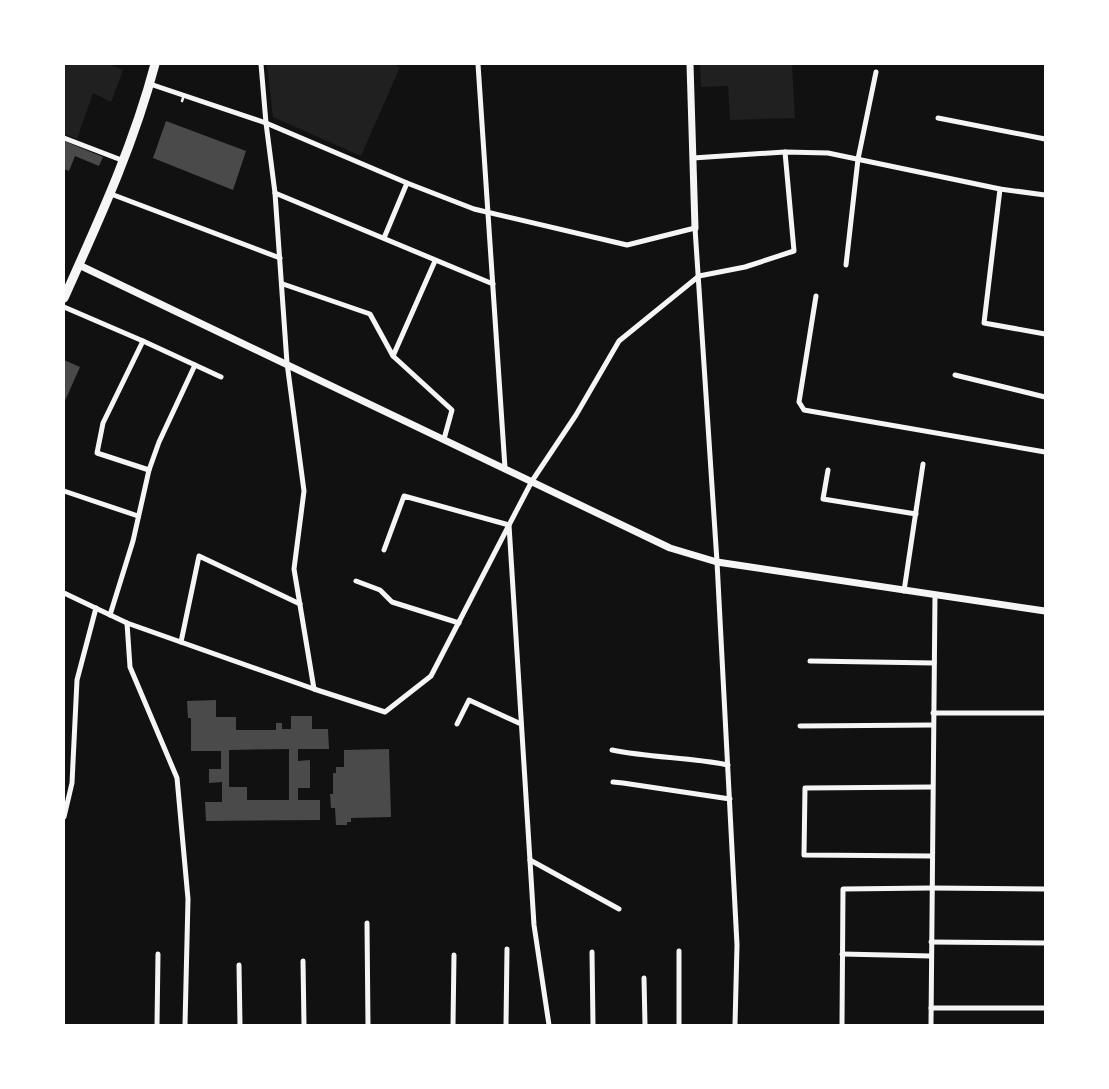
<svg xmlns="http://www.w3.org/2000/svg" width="1109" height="1089" font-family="Literata,serif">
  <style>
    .green { fill: #202020 }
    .building { fill: #4a4a4a; fill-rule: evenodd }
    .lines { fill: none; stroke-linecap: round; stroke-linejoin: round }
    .service { stroke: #f5f5f5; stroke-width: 2.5 }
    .minor { stroke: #f5f5f5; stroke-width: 5 }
    .tertiary { stroke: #f5f5f5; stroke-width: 7 }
    .primary { stroke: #f5f5f5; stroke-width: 9 }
  </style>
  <rect width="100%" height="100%" fill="#111"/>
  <!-- green -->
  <g class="green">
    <path d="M64,64H109L123,70L111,102L93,93L77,139L64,134Z"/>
    <path d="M267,64H392L400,67L361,156L273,117Z"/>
    <path d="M700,64H792L795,118L730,120L728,86L701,87Z"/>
  </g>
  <!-- building -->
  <g class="building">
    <path d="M166,121L246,151L233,190L153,158Z"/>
    <path d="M64,141L103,157L99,166L75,156L69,171L64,169Z"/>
    <path d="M64,360L80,367L64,403Z"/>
    <path d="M216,700V717H236V730H276V723H282V729H291V716H312V729H328L329,749H298V761L310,760V788H298V800H320V820L206,821L205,802H222V782L209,783V769H221V751H191V718H188L187,701ZM289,749V800H247V787H229V750Z"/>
    <path d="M389,749L391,817L351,818V822H347V825H336L335,808H331L330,794H333V773H336V767H344V750Z"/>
  </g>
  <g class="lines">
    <!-- service -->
    <path class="service" d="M182,101L184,95"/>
    <!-- minor -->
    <g class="minor">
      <path d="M261,64L266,123L275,193L287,363L304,491L294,569L314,689"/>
      <path d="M478,64L505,468"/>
      <path d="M150,84L266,123L407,183L474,209L627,245L695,228L717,562L737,945L735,1025"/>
      <path d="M938,118L1045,139"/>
      <path d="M64,138L124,161"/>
      <path d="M693,158L785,152L828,153L1000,189L1045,195"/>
      <path d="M1000,189L984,323L1045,334"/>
      <path d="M275,193L493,284"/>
      <path d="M111,194L280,258"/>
      <path d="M384,238L407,183"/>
      <path d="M435,261L393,356L452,410L444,439"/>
      <path d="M846,265L858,159L876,72"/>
      <path d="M283,284L370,314L393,356"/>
      <path d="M816,296L799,402L804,410L1045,452"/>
      <path d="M64,307L143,341L221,377"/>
      <path d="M143,341L103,423L97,453L149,470"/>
      <path d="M955,375L1045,397"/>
      <path d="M828,470L823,499L916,514"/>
      <path d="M64,491L138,516"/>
      <path d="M356,581L380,590L392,602L459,623"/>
      <path d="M904,591L923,464"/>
      <path d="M64,593L127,623L314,689L385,712L431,676L509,525L404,496L384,550"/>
      <path d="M110,615L133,541L149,470L159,442L195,365"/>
      <path d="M127,623L130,667L177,778L188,899L185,1025"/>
      <path d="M181,642L199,556L300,604"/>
      <path d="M810,661L934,663"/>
      <path d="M933,713H1045"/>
      <path d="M457,724L469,700L521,724"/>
      <path d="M800,726L933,725"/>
      <path d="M612,750C651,758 690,757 728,765"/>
      <path d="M613,782L623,783L730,799"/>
      <path d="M64,817L72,783L77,680L96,608"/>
      <path d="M931,856L804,855L805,788L932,787"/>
      <path d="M530,860L619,909"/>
      <path d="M367,923L368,1025"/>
      <path d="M931,942L1045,943"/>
      <path d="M592,952L593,1025"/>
      <path d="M842,954L931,956"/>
      <path d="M303,961L304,1025"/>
      <path d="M239,965L240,1025"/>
      <path d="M644,978L645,1025"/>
      <path d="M931,1008H1045"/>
      <path d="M157,1025L158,954"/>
      <path d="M453,1025L454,955"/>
      <path d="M506,1025L507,949"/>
      <path d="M549,1025L534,925L509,525L532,481L576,415L619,341L699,276L745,267L794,251L785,152"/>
      <path d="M679,1025V951"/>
      <path d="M842,1025L843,889L931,888L1045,889"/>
      <path d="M931,1025L935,595"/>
    </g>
    <!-- tertiary -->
    <g class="tertiary">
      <path d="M690,64L695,228"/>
      <path d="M79,265L670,548L717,562L1045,611"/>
    </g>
    <!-- primary -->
    <path class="primary" d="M64,298C99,220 133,147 155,64"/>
  </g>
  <!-- border -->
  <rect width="1109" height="1089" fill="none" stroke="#ffffff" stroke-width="130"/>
</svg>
